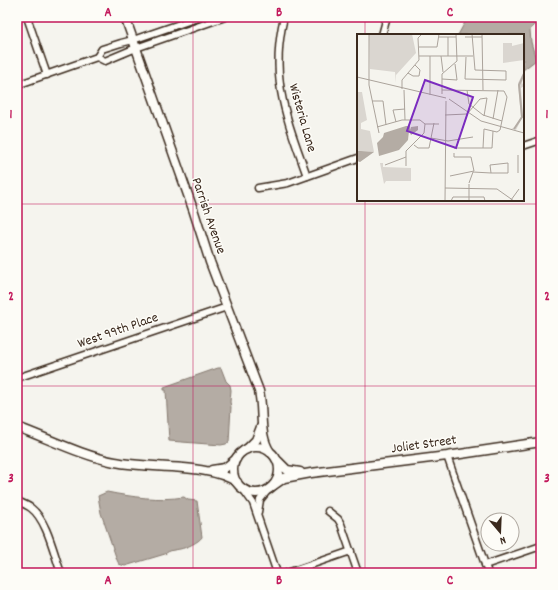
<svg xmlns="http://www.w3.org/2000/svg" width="558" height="590" font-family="Dekko,sans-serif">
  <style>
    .water { fill: #b4aca4; stroke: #84786e }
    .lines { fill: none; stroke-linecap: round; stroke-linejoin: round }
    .minor-casing { stroke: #3b2a1e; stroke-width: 9 }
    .tertiary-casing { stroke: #3b2a1e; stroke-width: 11 }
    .minor { stroke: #fdfcf7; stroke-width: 6 }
    .tertiary { stroke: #fdfcf7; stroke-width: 8 }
    .grid { fill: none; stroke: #c2185b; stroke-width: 1; stroke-opacity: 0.55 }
    .labels { text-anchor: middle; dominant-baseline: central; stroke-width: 3; stroke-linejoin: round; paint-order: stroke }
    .street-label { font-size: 14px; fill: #3b2a1e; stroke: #fdfcf7 }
    .inset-river { fill: none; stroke: #b4aca4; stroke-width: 2 }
    .inset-road { fill: none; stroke: #aba39b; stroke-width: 1 }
    .view { fill: #7b2cbf; fill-opacity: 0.15; stroke: #7b2cbf; stroke-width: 2 }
    .inset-edge { fill: none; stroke: #3b2a1e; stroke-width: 2 }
    .neatline { fill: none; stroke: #c2185b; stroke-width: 1.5 }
    .grid-label { font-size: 13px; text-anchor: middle; font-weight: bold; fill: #c2185b }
  </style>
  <rect width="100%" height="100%" fill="#f5f4ee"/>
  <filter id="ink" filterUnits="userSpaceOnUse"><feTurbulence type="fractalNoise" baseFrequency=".025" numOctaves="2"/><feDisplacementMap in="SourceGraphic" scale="8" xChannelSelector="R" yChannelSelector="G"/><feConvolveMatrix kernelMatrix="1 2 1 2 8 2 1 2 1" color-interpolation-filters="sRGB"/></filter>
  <g filter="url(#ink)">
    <!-- water -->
    <g class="water">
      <path d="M468,17H541V27L536,22L530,30L531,42L536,60L523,70V35H458Z"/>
      <path d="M218,368H221L226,381L230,385L231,390L230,402L231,407L229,442L226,444L221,445L169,441L166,390H164V387Z"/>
      <path d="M107,492C132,497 159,501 184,497L188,500L197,501L202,537C199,542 186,548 180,549C175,550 169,550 165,554L125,566L119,564L117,560L101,513L98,496Z"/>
    </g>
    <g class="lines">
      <defs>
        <g id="minor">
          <path d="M27,17L47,75"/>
          <path d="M284,17C269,79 287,119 307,176"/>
          <path d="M382,35L387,17"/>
          <path d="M97,57L105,61L136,48L225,17"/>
          <path d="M17,85L97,57L102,49L121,43L133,40L200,17"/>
          <path d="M523,146L541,140"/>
          <path d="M258,188L288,183L358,158"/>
          <path d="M17,378L227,307"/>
          <path d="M447,456L488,573"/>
          <path d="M243,489L253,503L277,573"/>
          <path d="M17,501C22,503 27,505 31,508C47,520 54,554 61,573"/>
          <path d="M328,511L338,519L341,524L358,573"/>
          <path d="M258,512L260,500L268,490"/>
          <path d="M485,565L541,546"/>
          <path d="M287,573L351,551"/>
        </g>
        <g id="tertiary">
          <path d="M125,17L194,212L210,262L259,391C264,412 258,434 270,452"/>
          <path d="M17,427C47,438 83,456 115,462C150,469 208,463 237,482"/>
          <circle cx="256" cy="470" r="23"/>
          <path d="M247,449L256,440L261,427"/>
          <path d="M278,461L287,470L300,472"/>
          <path d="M212,470L225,468L236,459"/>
          <path d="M274,485L284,478L311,473L447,456L541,442"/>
        </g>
      </defs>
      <!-- minor casing -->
      <use href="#minor" class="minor-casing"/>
      <!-- tertiary casing -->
      <use href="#tertiary" class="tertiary-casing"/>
      <!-- minor -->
      <use href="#minor" class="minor"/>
      <!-- tertiary -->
      <use href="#tertiary" class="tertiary"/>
    </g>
  </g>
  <!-- grid -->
  <path class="grid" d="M193,17V573M365,17V35M365,200V573M17,204H541M17,386H541"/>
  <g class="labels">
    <!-- street labels -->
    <g class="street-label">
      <text transform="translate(302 118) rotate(74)">Wisteria Lane</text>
      <text transform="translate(208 216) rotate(71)">Parrish Avenue</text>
      <text transform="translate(118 331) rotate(-19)">West 99th Place</text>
      <text transform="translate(424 445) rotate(-8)">Joliet Street</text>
    </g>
  </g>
  <!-- overview -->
  <g transform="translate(357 34)">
    <rect width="167" height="167" fill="#f5f4ee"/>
    <path d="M12,0H55L59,19L39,41V49L38,38L13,35ZM146,9H155V12L167,9V26L146,29ZM167,37L165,49L167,52L164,54L166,82L159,96L154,95L158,93L164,83L161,49ZM0,58H5L10,86L4,89V95L13,97L17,118L0,117ZM23,129H26V133L54,134V147H29L27,150Z" fill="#dad6d0"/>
    <path d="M49,92H53V96L54,93L61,92V96L54,101L52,97L51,106L42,116L22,122L20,109L26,103L27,99ZM0,117H4L17,118L3,128L0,127Z" fill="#b4aca4"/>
    <path class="inset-river" d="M157,95L165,83L162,51L167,40"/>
    <path class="inset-road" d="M12,0V51L22,99M125,0L126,56M82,3H99M91,3V22M108,3H125M62,13H80L82,0M62,22H116M73,22V61M84,22L86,38M109,23L108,45L149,46V37L118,36L115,0M51,39L56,42H62L63,36L58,31M0,43L89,64M85,45L100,46L98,30M45,55V46L62,26L61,4L65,0M47,56L48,86M85,56L147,57L150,63L143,96M110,56L112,70L126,81L145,87M85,60V40L100,27L99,0M92,65L124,87L167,99M15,67H26L29,91M88,81L110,80L123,65L130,64L127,82M136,85L141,56M39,88L36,76L48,75M68,90H82M20,93L45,86H63L68,90M74,104L91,107L116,103M57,111L61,114H72L77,89M97,114H135L136,97M126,114L127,95L140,98L143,96M161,121V139M28,131L49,123M49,132V117L67,99L68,90M93,142L117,137L114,123H97V119M112,149L116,138L134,139L133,131L151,129V139H134M88,154L140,155L157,167M154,166L162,155M88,167L89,67M94,167L96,163H127L128,167M112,167V150"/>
    <path class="view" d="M68,46L116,63L99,114L50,97Z"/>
    <rect width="167" height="167" class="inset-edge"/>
  </g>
  <!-- margin -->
  <rect width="558" height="590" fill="none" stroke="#fdfcf7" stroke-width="44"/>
  <!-- north arrow -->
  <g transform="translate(500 532) rotate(161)"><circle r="19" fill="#fdfcf7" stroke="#afa8a0"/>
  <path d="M0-3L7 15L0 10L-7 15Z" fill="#3b2a1e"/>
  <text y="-6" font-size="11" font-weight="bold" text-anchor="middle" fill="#3b2a1e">N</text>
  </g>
  <rect x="22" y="22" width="514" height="546" class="neatline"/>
  <g class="grid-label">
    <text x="108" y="16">A</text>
    <text x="279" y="16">B</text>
    <text x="450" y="16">C</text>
    <text x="11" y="118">1</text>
    <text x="547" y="118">1</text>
    <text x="11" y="300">2</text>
    <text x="547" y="300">2</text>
    <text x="11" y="482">3</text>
    <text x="547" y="482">3</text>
    <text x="108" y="584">A</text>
    <text x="279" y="584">B</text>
    <text x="450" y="584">C</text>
  </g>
</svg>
